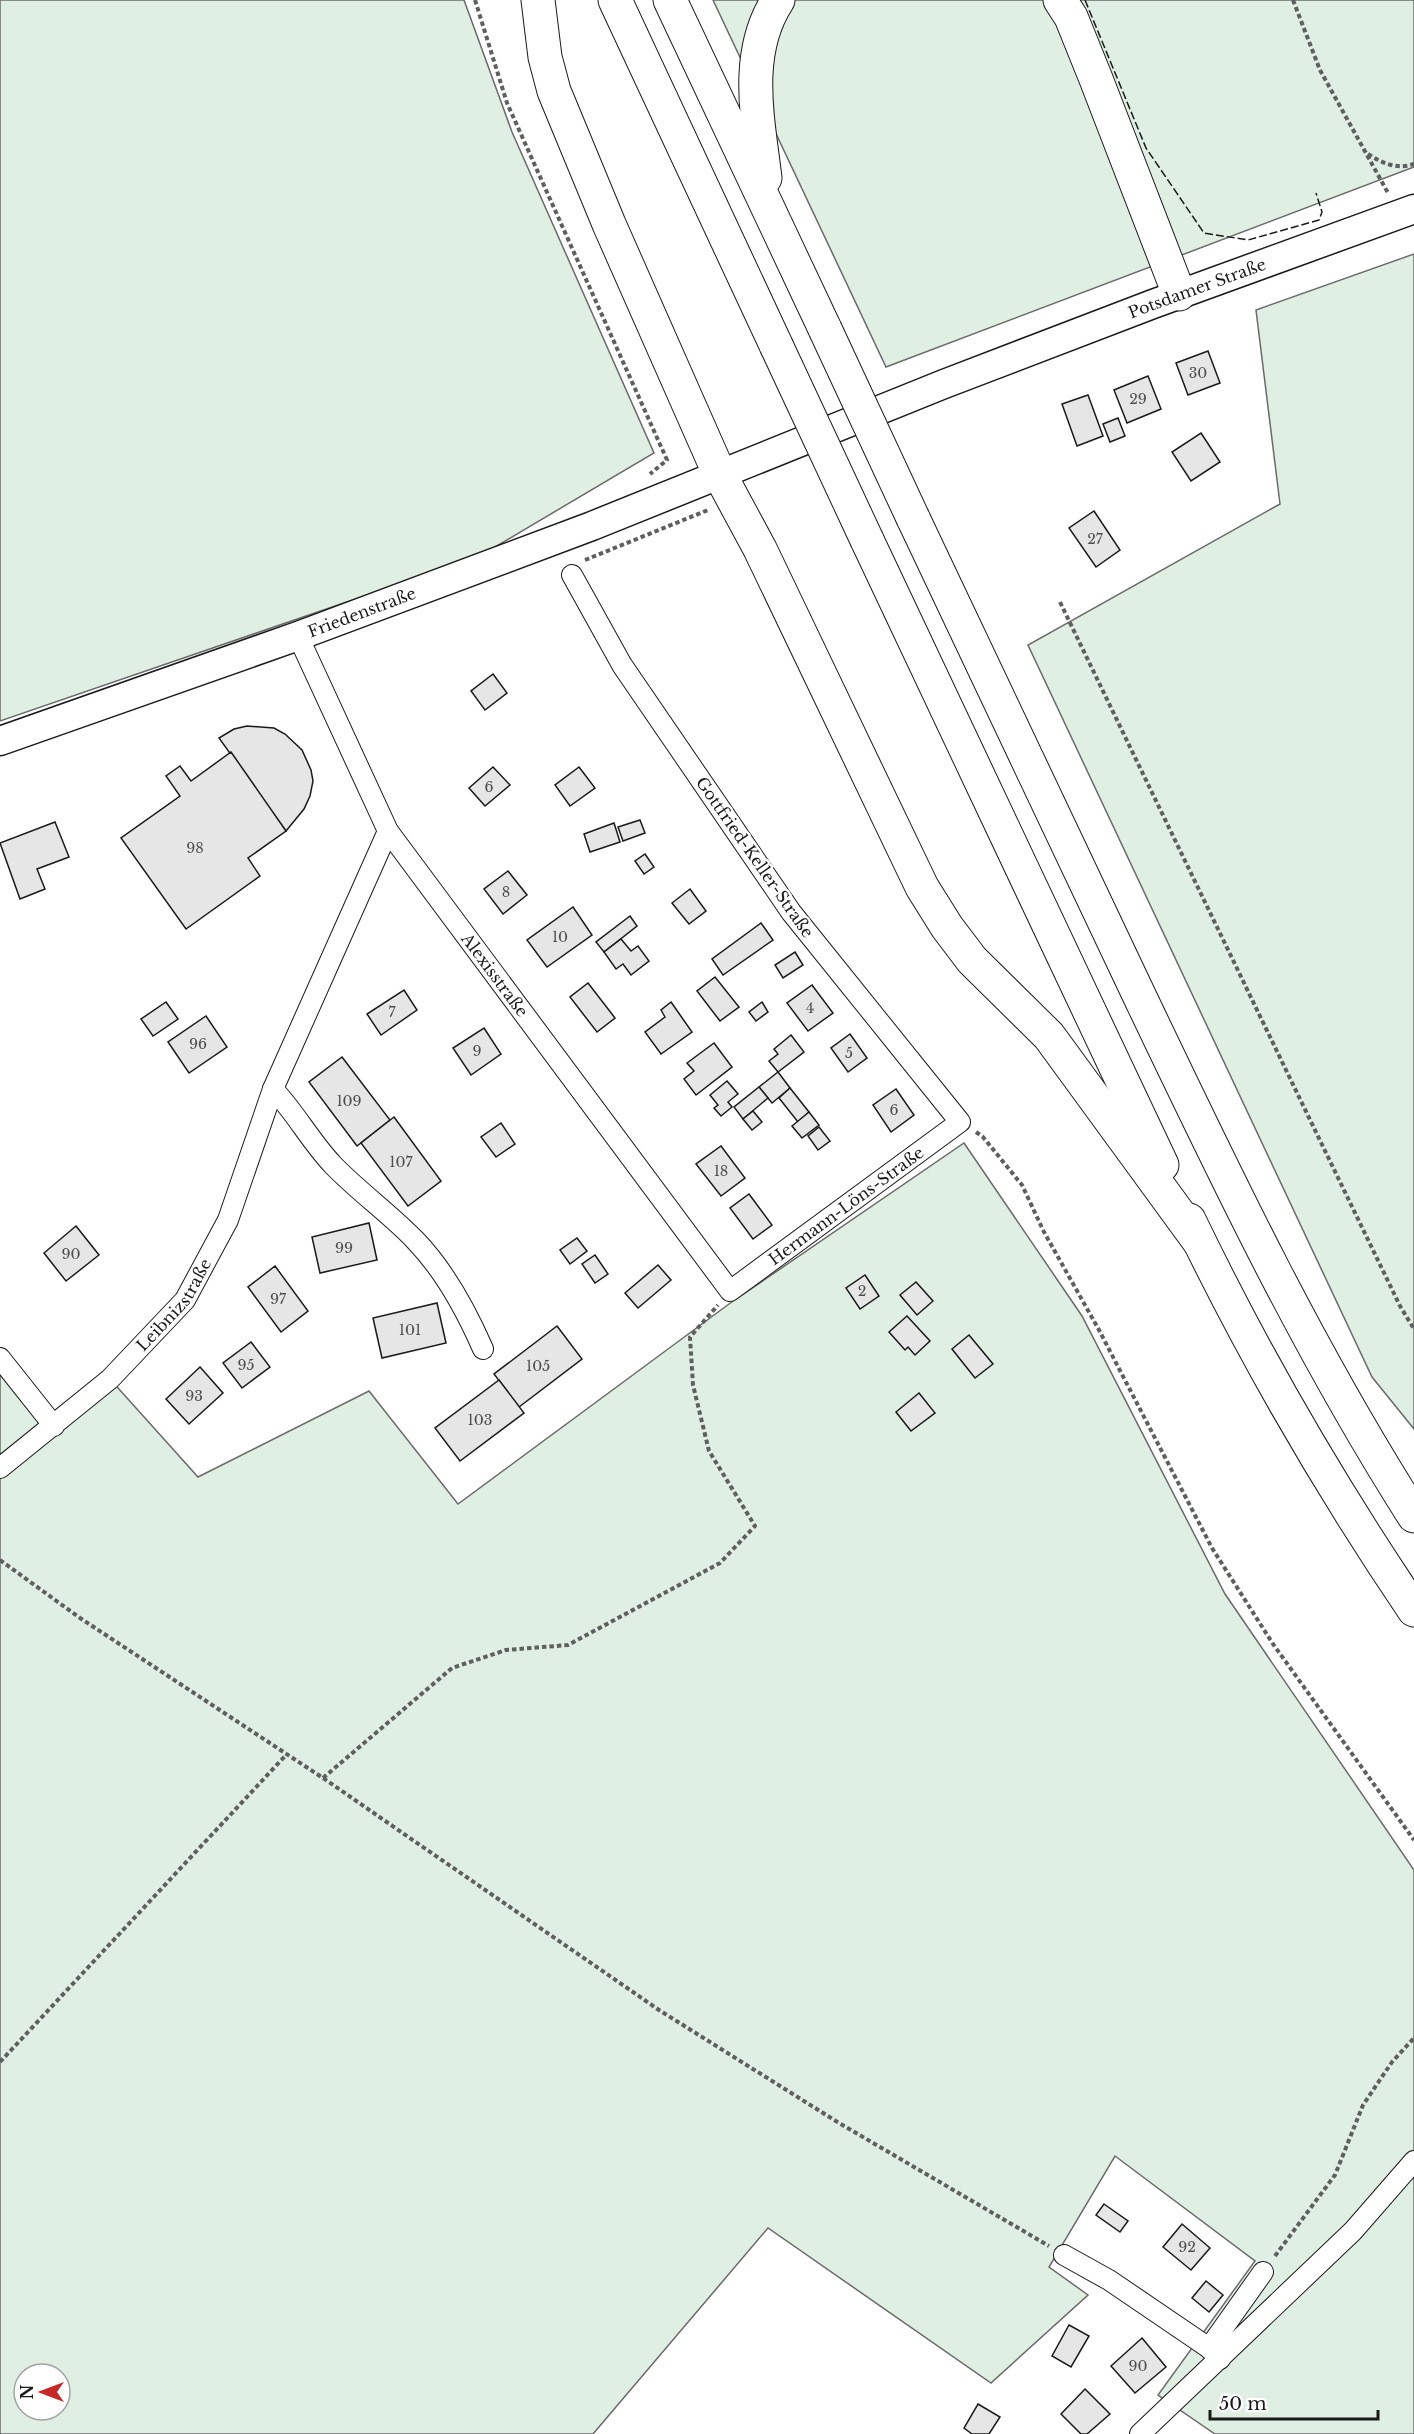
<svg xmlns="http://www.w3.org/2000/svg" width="1414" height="2434" font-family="'Libre Baskerville',serif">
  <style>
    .green { fill: #e0efe3; stroke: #6a6a6a; stroke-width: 1.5; fill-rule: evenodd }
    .building { fill: #e6e6e6; stroke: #1a1a1a; stroke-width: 1.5 }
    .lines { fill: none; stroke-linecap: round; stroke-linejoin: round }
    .street-casing { stroke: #1a1a1a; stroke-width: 22 }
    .secondary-casing { stroke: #1a1a1a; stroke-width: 31 }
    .highway-casing { stroke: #1a1a1a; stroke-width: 35 }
    .path { stroke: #5f5f5f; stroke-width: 4; stroke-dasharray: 4.5 3; stroke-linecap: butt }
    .street { stroke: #fff; stroke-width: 20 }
    .secondary { stroke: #fff; stroke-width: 28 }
    .highway { stroke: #fff; stroke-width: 33 }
    .highway-bridge-casing { stroke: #1a1a1a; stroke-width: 35; stroke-linecap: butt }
    .highway-bridge { stroke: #fff; stroke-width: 33 }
    .fence { stroke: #1a1a1a; stroke-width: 1.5; stroke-dasharray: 8 3; stroke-linecap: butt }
    .labels { text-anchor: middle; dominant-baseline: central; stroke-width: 4.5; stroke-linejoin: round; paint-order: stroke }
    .number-label { font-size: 14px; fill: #4d4d4d }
    .street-label { font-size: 16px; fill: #1a1a1a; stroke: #fff }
  </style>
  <rect width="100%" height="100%" fill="#fff"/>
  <!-- green -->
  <g class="green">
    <path d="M0,0H464L512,132L654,453L478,557L0,721Z"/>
    <path d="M713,0H1414V167L886,367Z"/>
    <path d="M1414,254V1429L1372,1377L1028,645L1280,504L1256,310Z"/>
    <path d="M964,1143L1082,1316L1225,1594L1414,1870V2434H1215L1158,2395L1255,2261L1115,2156L1049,2267L1088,2295L991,2383L768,2228L593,2434H0V1358L54,1426L110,1379L198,1477L369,1391L458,1504L729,1304ZM24,2374H60V2410H24Z"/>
  </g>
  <!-- building -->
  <g class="building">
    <path d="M1208,351L1220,383L1188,395L1176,363Z"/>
    <path d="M1148,376L1161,409L1127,423L1114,390Z"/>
    <path d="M1088,395L1103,436L1077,446L1062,404Z"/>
    <path d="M1118,418L1125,436L1110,442L1103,424Z"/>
    <path d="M1201,433L1220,462L1191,481L1172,452Z"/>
    <path d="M1094,511L1120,550L1096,567L1069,528Z"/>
    <path d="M493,674L507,693L485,710L471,691Z"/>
    <path d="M247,726L274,728L285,734L302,750L311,770L313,781L310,796L304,809L286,831L219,738L234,729Z"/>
    <path d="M231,752L286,831L248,858L260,876L186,929L121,838L180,796L166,776L180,766L191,781Z"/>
    <path d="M493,767L510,785L485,806L469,788Z"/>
    <path d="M579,767L595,788L570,806L555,785Z"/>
    <path d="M640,820L645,833L623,841L618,827Z"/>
    <path d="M55,822L69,857L37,869L45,889L20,899L0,843Z"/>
    <path d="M614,823L620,842L590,852L584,834Z"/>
    <path d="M645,854L654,867L644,874L635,861Z"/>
    <path d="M508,871L527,895L503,914L484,889Z"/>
    <path d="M690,889L706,911L689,924L672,903Z"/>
    <path d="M573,907L592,935L547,967L527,940Z"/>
    <path d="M630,916L637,926L604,952L596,942Z"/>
    <path d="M761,923L773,940L723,975L712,959Z"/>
    <path d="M621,939L631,951L638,946L649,961L631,975L623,964L616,969L604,952Z"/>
    <path d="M795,952L803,965L783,978L775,965Z"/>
    <path d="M715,977L739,1007L720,1021L697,991Z"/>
    <path d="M588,983L615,1018L597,1032L570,997Z"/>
    <path d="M812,985L833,1013L808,1031L787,1003Z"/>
    <path d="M404,990L417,1010L381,1035L367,1014Z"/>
    <path d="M166,1002L178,1019L153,1036L141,1019Z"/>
    <path d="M671,1002L692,1032L661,1054L645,1032L665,1017L661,1010Z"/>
    <path d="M762,1002L768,1012L756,1021L749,1012Z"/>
    <path d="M206,1016L227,1047L189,1073L168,1042Z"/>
    <path d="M484,1028L501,1054L471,1075L453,1048Z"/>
    <path d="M850,1034L867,1058L848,1072L831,1048Z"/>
    <path d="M791,1035L804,1052L778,1072L769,1061L778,1054L774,1049Z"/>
    <path d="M714,1043L732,1067L696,1095L684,1079L694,1071L687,1063Z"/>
    <path d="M342,1057L390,1120L357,1146L309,1082Z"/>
    <path d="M778,1072L790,1088L772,1103L759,1087Z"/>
    <path d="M727,1081L738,1094L728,1102L732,1107L721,1116L714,1108L718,1105L710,1095Z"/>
    <path d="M759,1087L768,1098L743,1119L734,1107Z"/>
    <path d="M790,1088L809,1112L798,1122L779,1098Z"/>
    <path d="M896,1089L914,1115L891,1132L873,1105Z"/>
    <path d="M753,1111L762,1122L752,1130L743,1119Z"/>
    <path d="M809,1112L819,1125L802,1138L792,1126Z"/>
    <path d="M394,1117L441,1181L408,1206L361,1143Z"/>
    <path d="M501,1123L515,1144L496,1157L481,1137Z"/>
    <path d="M819,1127L830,1141L818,1150L808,1136Z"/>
    <path d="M721,1146L745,1178L721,1196L696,1164Z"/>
    <path d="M749,1194L772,1225L753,1239L730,1208Z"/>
    <path d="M369,1223L377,1260L320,1273L312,1237Z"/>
    <path d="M76,1226L99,1255L66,1281L44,1253Z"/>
    <path d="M577,1238L587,1251L570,1264L560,1250Z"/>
    <path d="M595,1255L608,1274L595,1283L582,1264Z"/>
    <path d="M658,1265L671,1280L638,1308L625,1293Z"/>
    <path d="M275,1266L308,1311L281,1332L248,1287Z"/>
    <path d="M865,1275L879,1296L860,1309L846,1288Z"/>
    <path d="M916,1282L933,1301L917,1315L900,1295Z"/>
    <path d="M437,1303L446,1343L382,1358L373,1318Z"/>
    <path d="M907,1316L930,1341L915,1355L908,1347L905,1350L889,1332Z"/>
    <path d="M557,1326L582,1359L519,1407L494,1374Z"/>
    <path d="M969,1335L993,1364L975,1378L952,1349Z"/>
    <path d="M251,1342L270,1367L242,1388L223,1363Z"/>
    <path d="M200,1367L223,1393L189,1424L166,1399Z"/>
    <path d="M499,1380L524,1413L460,1461L435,1428Z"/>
    <path d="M919,1393L935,1413L911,1431L896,1412Z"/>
    <path d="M1104,2204L1128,2221L1120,2232L1096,2215Z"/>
    <path d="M1182,2224L1210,2248L1191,2270L1163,2247Z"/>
    <path d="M1206,2281L1223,2295L1209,2312L1192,2298Z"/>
    <path d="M1069,2325L1089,2336L1071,2367L1052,2356Z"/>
    <path d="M1142,2338L1166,2367L1135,2393L1111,2366Z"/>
    <path d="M1085,2389L1110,2414L1087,2434H1081L1061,2414Z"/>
    <path d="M978,2404L1000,2417L989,2434H972L964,2428Z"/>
  </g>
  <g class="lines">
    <defs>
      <g id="street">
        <path id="s1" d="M298,636L388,831L730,1291L960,1122L791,912L622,665L572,575"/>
        <path d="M273,1089C295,1112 311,1142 333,1165C359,1192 389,1213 415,1240C445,1271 466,1310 483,1349"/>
        <path d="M0,1358L54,1426"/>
        <path id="s2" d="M0,1468L110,1379L185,1300L228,1220L273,1089L388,831"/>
        <path d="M1064,2255L1109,2280L1209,2348L1220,2359"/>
        <path d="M1209,2348L1263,2272"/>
        <path d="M1140,2434L1353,2231L1414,2161"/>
      </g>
      <g id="secondary">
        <path id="s3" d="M0,741L298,636L592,526L944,384L1153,304L1414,209"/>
      </g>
      <g id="highway">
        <path d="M538,0L545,57L554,91L609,224L719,473L760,549L922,887L947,927L972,960L1049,1036L1198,1240"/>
        <path d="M615,0L776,345"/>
        <path d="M670,0L825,329"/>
        <path d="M1060,0L1071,17L1096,79L1179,294"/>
        <path d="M765,178C758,119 743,54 778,0"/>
        <path d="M913,518C988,677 1063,836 1139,995C1224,1173 1308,1350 1414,1516"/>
        <path d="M867,540L1162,1165"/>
        <path d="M1189,1220C1254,1355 1330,1486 1414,1610"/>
      </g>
    </defs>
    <!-- street casing -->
    <use href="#street" class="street-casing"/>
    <!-- secondary casing -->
    <use href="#secondary" class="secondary-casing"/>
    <!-- highway casing -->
    <use href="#highway" class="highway-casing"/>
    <!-- path -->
    <g class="path">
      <path d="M475,0L507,103L667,460L650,474"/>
      <path d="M1293,0L1320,70L1388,193"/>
      <path d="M1368,154C1382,163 1397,170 1414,164"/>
      <path d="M585,560L708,510"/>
      <path d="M1060,602L1400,1306L1414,1329"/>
      <path d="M976,1132L983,1137L1022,1185L1044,1232L1099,1330L1212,1548L1273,1644L1414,1840"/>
      <path d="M0,1560L80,1618L323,1778L659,2010L839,2123L1049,2246"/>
      <path d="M323,1778L452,1668L506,1650L568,1645L720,1563L755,1526L709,1451L693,1385L690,1337L718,1305"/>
      <path d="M0,2062L286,1755"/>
      <path d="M1275,2256L1335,2175L1363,2105L1392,2062L1414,2038"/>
    </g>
    <!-- street -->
    <use href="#street" class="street"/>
    <!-- secondary -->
    <use href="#secondary" class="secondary"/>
    <!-- highway -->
    <use href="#highway" class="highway"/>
    <defs>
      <g id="highway-bridge">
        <path d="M825,329L913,518"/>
        <path d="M776,345L867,540"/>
      </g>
    </defs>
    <!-- highway-bridge casing -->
    <use href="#highway-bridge" class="highway-bridge-casing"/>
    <!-- highway-bridge -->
    <use href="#highway-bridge" class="highway-bridge"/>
    <!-- fence -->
    <path class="fence" d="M1085,0L1146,148L1204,233L1248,240L1319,220L1322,212L1316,193"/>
  </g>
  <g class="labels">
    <!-- number labels -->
    <g class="number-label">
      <text x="1198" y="373">30</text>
      <text x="1138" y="399">29</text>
      <text x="1095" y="539">27</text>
      <text x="489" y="787">6</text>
      <text x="195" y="848">98</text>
      <text x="506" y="892">8</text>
      <text x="560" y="937">10</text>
      <text x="810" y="1008">4</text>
      <text x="392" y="1012">7</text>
      <text x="198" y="1044">96</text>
      <text x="477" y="1051">9</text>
      <text x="849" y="1053">5</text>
      <text x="349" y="1101">109</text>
      <text x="894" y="1110">6</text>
      <text x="401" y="1162">107</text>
      <text x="721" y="1171">18</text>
      <text x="344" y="1248">99</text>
      <text x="71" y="1254">90</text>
      <text x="862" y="1291">2</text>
      <text x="278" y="1299">97</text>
      <text x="410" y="1330">101</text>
      <text x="246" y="1365">95</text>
      <text x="538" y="1366">105</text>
      <text x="194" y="1396">93</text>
      <text x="480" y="1420">103</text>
      <text x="1187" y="2247">92</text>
      <text x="1138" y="2366">90</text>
    </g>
    <!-- street labels -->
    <g class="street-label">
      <text stroke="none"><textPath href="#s3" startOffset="1280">Potsdamer Straße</textPath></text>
      <text stroke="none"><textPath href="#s3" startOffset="384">Friedenstraße</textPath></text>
      <text transform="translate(755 857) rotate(55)">Gottfried-Keller-Straße</text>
      <text stroke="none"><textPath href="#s1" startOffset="394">Alexisstraße</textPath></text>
      <text stroke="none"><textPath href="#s1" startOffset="932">Hermann-Löns-Straße</textPath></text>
      <text stroke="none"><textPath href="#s2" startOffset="240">Leibnizstraße</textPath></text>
    </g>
  </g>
  <!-- north arrow -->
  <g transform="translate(42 2392) rotate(270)"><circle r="28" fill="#ffffff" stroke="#a3a3a3" stroke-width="1.5"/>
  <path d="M0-4.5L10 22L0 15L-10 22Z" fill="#c62828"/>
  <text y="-9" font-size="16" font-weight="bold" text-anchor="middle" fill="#1a1a1a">N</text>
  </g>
  <!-- scale -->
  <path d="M1210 2410v9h168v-9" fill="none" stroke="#1a1a1a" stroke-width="3"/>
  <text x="1219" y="2410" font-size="18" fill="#1a1a1a" stroke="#ffffff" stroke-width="4.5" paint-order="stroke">50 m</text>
</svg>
